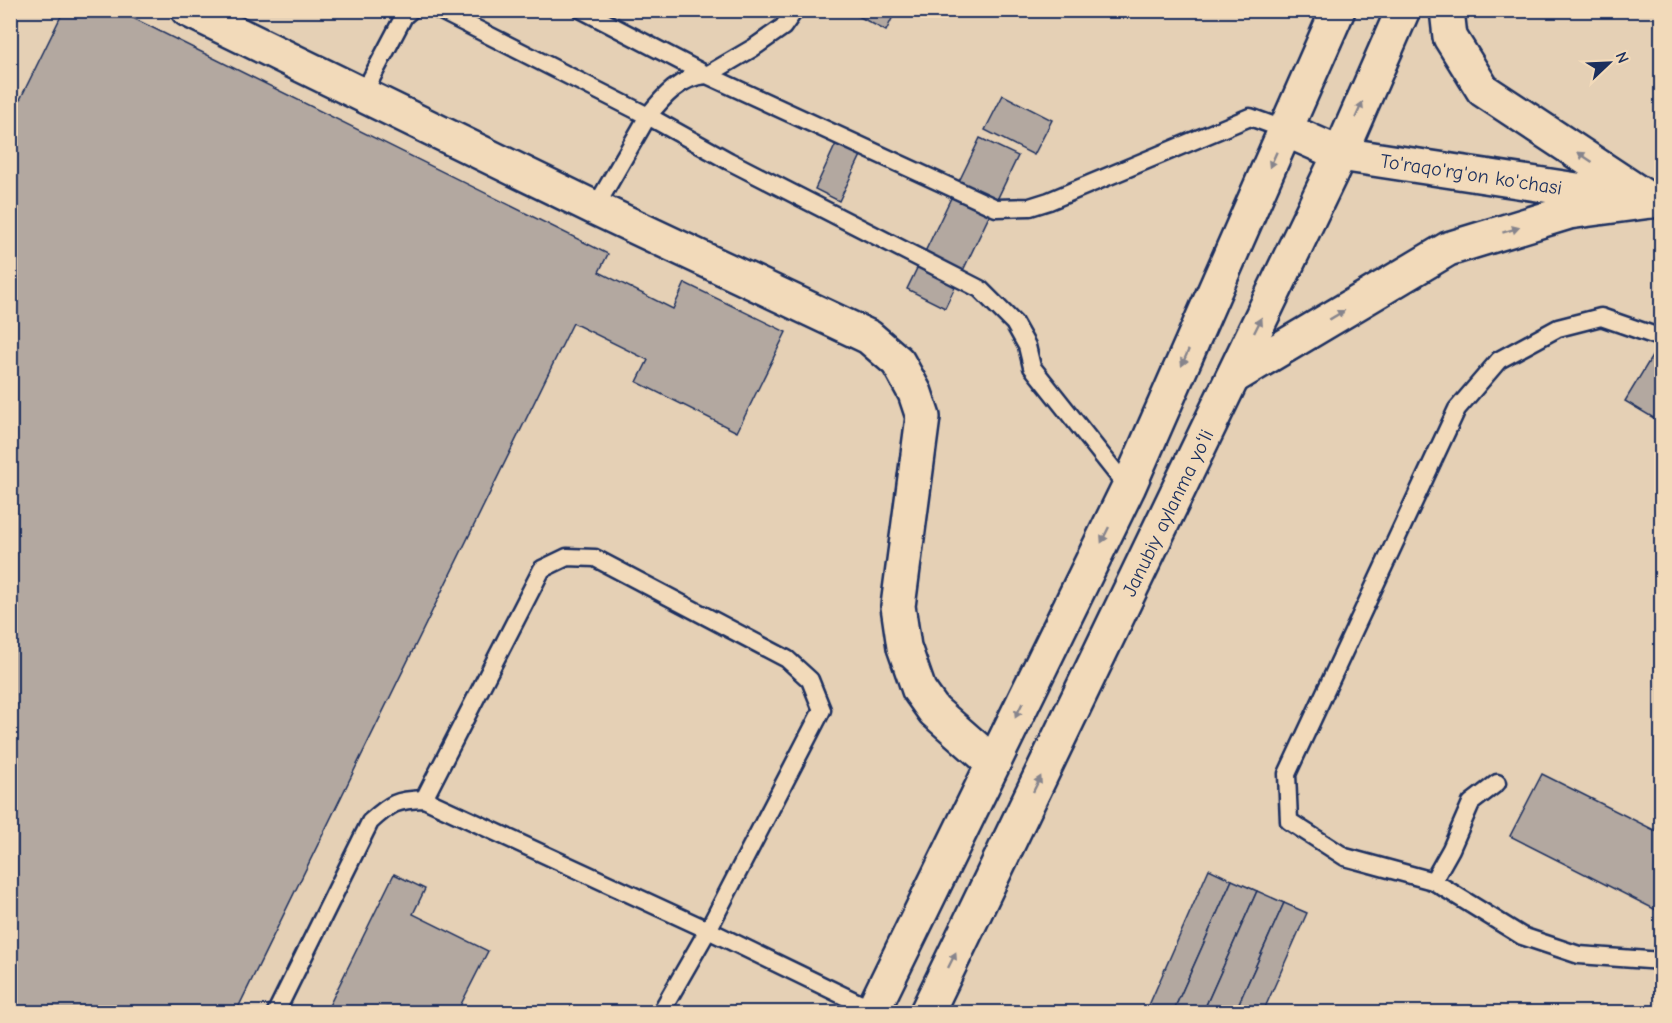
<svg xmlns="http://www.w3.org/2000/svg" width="1672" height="1023" font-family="'Comic Neue',sans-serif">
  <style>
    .building { fill: #b3a8a0; stroke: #1b2f5e; stroke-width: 1.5 }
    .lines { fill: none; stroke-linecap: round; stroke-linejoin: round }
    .lane-casing { stroke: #1b2f5e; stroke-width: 21 }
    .street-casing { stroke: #1b2f5e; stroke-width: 38 }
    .secondary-casing { stroke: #1b2f5e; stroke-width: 38 }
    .highway-casing { stroke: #1b2f5e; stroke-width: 38 }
    .lane { stroke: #f2daba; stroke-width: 16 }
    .street { stroke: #f2daba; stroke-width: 33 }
    .secondary { stroke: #f2daba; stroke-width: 33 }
    .highway { stroke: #f2daba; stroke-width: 33 }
    .oneway { fill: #86848c }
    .labels { text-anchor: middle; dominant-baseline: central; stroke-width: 4.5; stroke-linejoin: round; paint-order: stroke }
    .street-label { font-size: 20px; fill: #1b2f5e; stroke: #f2daba }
  </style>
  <rect width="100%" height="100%" fill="#e5d0b5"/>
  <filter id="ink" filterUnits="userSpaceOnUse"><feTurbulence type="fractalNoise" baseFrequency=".0167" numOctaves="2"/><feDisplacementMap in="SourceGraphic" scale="12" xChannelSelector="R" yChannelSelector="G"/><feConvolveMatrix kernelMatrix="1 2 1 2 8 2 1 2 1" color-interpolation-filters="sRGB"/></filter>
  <g filter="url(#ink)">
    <!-- building -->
    <g class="building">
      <path d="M64,10H117L608,254L599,272L673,309L685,283L786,332L737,432L637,382L648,360L573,323L236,1012H10V120Z"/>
      <path d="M469,10H488L484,18Z"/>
      <path d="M847,10H896L886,31Z"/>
      <path d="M1003,95L1052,120L1034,155L985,130Z"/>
      <path d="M841,133L866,145L839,201L815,189Z"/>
      <path d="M980,138L1018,156L945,308L907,289Z"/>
      <path d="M1654,353L1662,357V423L1625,401Z"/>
      <path d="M1542,774L1662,834V913L1510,836Z"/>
      <path d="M1209,869L1232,880L1173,1012H1146Z"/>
      <path d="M394,874L425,889L413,914L488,951L457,1012H326Z"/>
      <path d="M1232,880L1257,891L1203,1012H1173Z"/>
      <path d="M1257,891L1284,903L1235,1012H1203Z"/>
      <path d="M1284,903L1307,913L1263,1012H1235Z"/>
    </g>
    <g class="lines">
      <defs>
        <g id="lane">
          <path d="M439,10L648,116L595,208"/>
          <path d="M582,10L707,75L753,48L783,27L795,10"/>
          <path d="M362,96L404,16L411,10"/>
          <path d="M1128,488L1032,367L1027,346L1014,323L980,289L729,161L648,116C663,97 681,76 707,75L996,208L1030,207L1049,201L1250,117L1286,130"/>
          <path d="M1497,783L1471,803L1451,849L1433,881L1345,857L1289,821L1287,774L1457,409L1499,360L1558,328L1601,317L1653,335L1662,339"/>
          <path d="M424,799L542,569L567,557L595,558L787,659L810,680L822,710L708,930L661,1012"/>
          <path d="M1433,881L1522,936L1579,955L1662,961"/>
          <path d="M276,1012L370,822C391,803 396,800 424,799L708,930L873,1010"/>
        </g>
        <path id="street" d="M188,10L595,208L869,337L898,362L915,393L923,417L898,606L904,647L919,690L934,711L993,763"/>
        <g id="secondary">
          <path id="s1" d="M1286,130L1340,154L1636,199"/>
        </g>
        <g id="highway">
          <path d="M1447,10L1450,37L1483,90L1651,201"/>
          <path d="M1233,377L1448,249L1569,212L1651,201"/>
          <path d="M872,1012L1128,488L1338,10"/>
          <path d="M927,1012L1340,154L1403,10"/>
        </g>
      </defs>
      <!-- lane casing -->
      <use href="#lane" class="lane-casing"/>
      <!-- street casing -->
      <use href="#street" class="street-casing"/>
      <!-- secondary casing -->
      <use href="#secondary" class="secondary-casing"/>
      <!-- highway casing -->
      <use href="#highway" class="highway-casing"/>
      <!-- lane -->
      <use href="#lane" class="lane"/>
      <!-- street -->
      <use href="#street" class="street"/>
      <!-- secondary -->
      <use href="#secondary" class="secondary"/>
      <!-- highway -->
      <use href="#highway" class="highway"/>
    </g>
    <!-- one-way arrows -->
    <defs><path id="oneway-solid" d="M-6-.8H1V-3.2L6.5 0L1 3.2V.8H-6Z" transform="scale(1.5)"/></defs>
    <g class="oneway">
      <use href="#oneway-solid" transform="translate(1359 110) rotate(-66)"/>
      <use href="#oneway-solid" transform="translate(1585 157) rotate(-146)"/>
      <use href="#oneway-solid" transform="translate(1273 160) rotate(114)"/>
      <use href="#oneway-solid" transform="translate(1511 230) rotate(-17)"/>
      <use href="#oneway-solid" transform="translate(1337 315) rotate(-31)"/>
      <use href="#oneway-solid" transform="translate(1258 325) rotate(-64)"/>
      <use href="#oneway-solid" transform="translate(1185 358) rotate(114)"/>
      <use href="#oneway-solid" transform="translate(1105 535) rotate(116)"/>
      <use href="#oneway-solid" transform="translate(1019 710) rotate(116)"/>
      <use href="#oneway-solid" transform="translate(1037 784) rotate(-64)"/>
      <use href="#oneway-solid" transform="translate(952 960) rotate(-64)"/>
    </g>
  </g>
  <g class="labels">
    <!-- street labels -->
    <g class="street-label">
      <text stroke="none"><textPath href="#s1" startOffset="192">To'raqo'rg'on ko'chasi</textPath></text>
      <text transform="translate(1168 513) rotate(-64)">Janubiy aylanma yoʻli</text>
    </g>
  </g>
  <!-- margin -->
  <rect width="1672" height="1023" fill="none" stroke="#f2daba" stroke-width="36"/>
  <rect x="18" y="18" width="1636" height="987" fill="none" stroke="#1b2f5e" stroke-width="2" filter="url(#ink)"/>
  <!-- north arrow -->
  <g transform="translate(1609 63) rotate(67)" stroke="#f2daba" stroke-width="4.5" paint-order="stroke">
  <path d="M0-4.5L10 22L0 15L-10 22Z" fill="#1b2f5e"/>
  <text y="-9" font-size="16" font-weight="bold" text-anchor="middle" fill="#1b2f5e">N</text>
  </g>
</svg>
